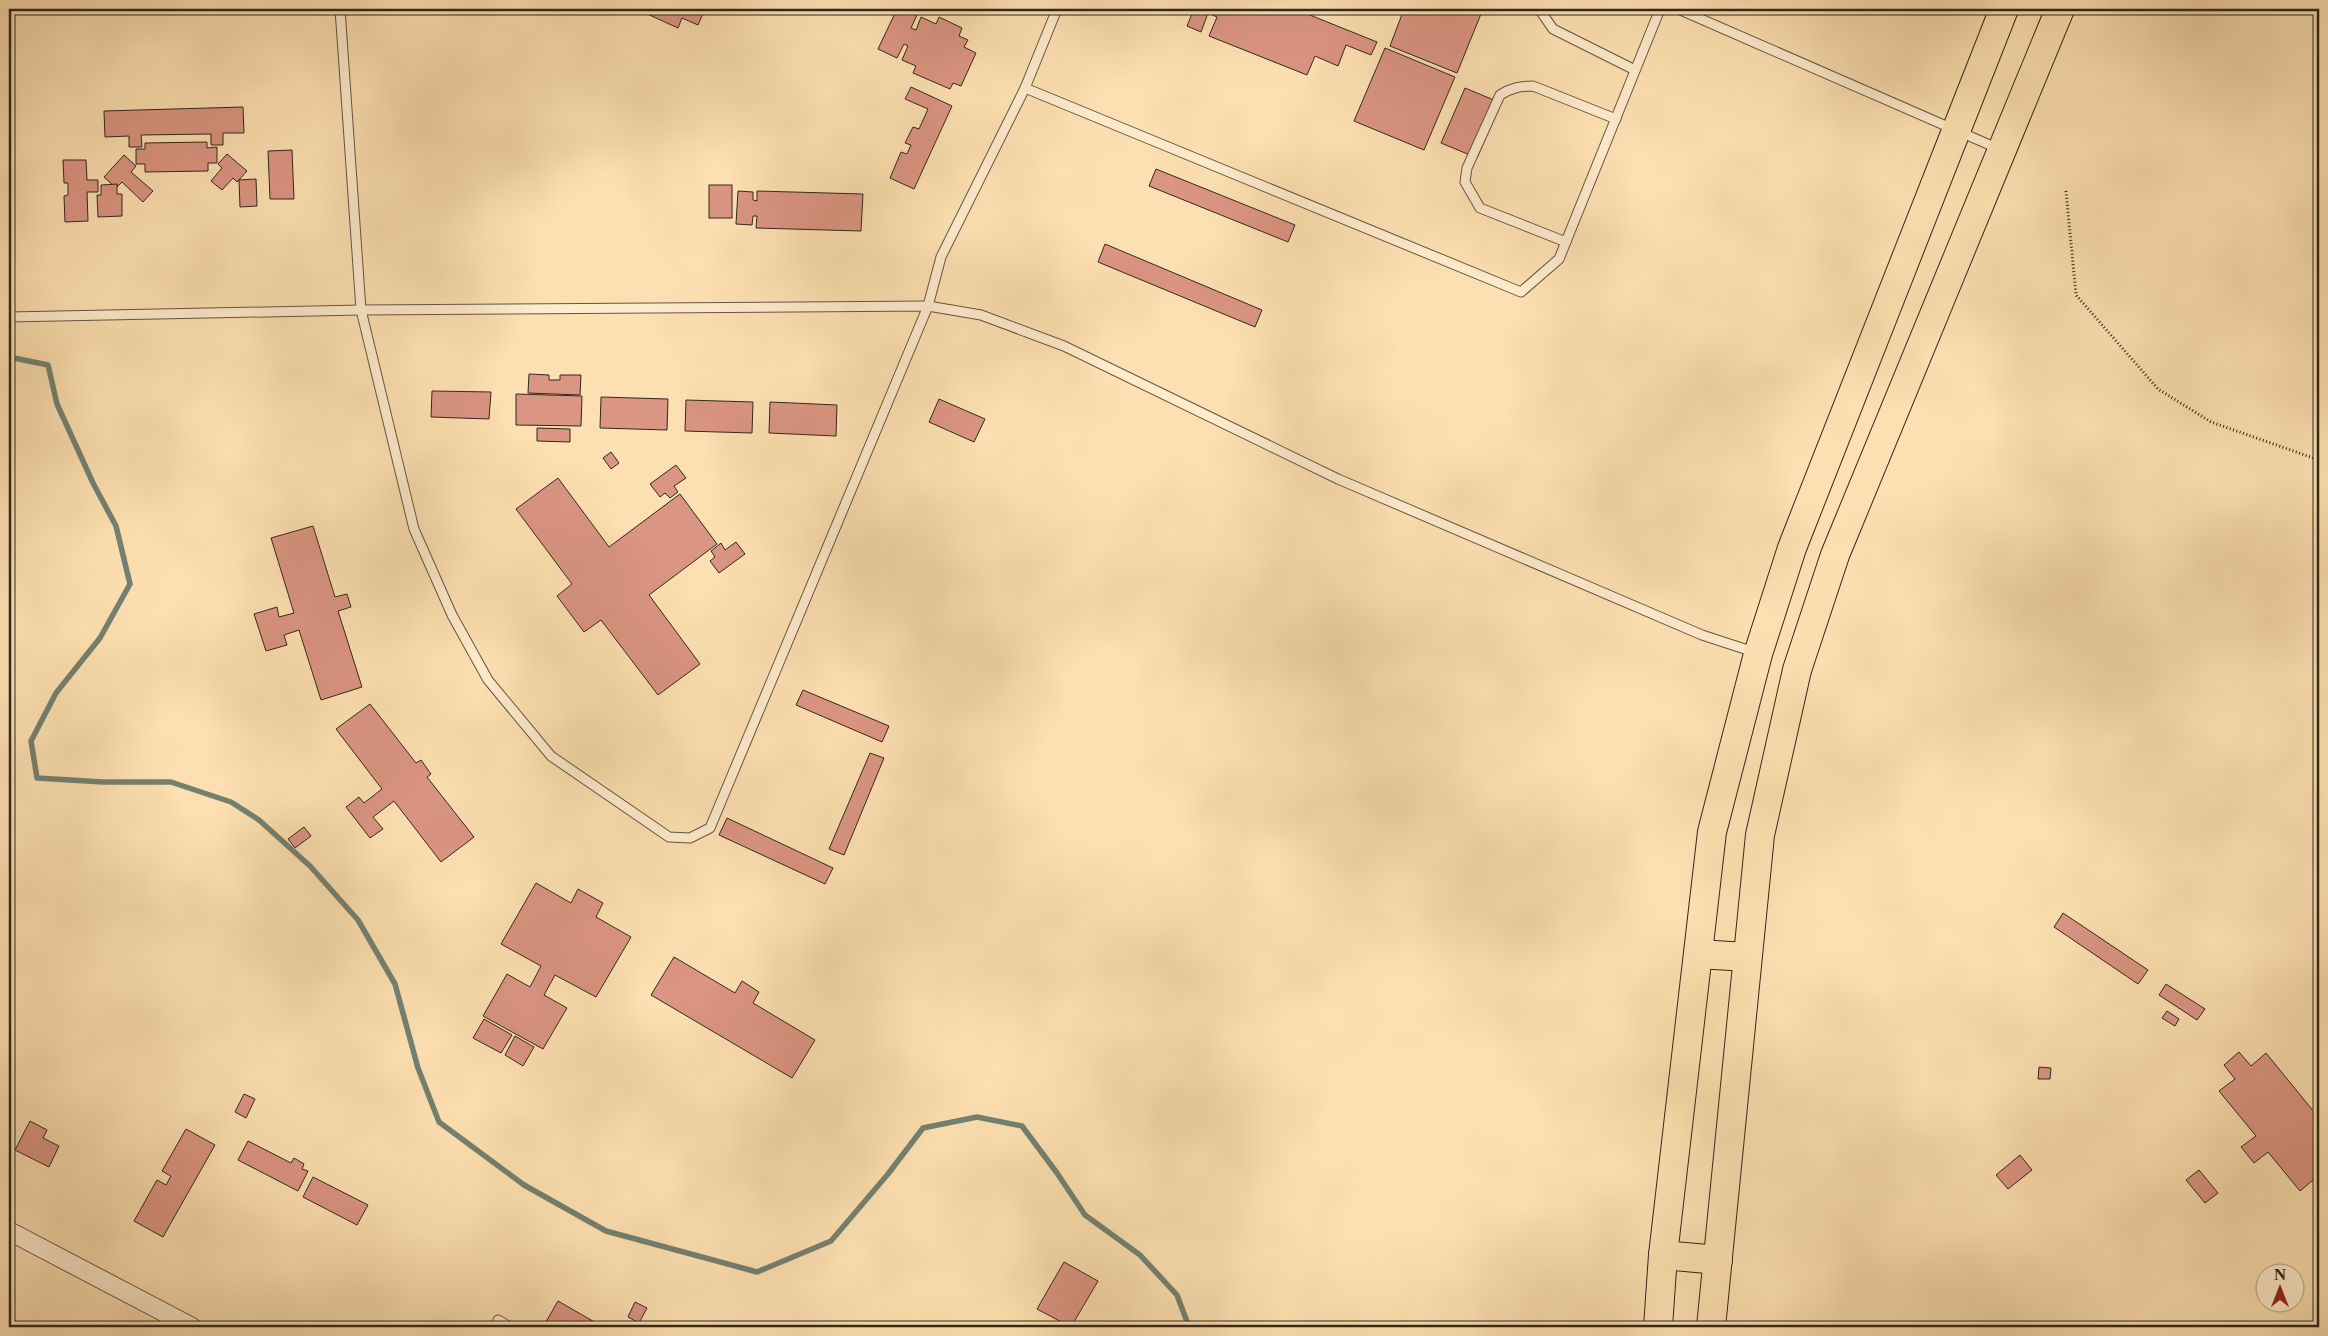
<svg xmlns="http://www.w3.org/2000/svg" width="2328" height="1336" font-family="'Libre Caslon Text',serif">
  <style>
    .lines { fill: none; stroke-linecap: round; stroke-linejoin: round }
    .stream { stroke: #748171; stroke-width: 5.5 }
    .building { fill: #db9583; stroke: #32271e }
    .lane-casing { stroke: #655543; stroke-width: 11 }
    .street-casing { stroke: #655543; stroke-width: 20 }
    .primary-casing { stroke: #32271e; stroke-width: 30 }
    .highway-casing { stroke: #32271e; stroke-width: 30 }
    .path { stroke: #32271e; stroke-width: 3; stroke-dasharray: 1 2.5; stroke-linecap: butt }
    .lane { stroke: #feebcc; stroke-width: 9 }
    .street { stroke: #feebcc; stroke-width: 18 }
    .primary { stroke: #fde0b1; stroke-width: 28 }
    .highway { stroke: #fde0b1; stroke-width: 28 }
  </style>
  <rect width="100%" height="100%" fill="#fde0b1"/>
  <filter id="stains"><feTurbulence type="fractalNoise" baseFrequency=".004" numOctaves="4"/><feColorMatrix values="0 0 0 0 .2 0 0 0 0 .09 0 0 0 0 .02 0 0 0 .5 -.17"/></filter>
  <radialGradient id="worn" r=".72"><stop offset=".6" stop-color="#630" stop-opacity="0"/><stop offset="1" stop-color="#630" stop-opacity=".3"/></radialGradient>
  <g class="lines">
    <!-- stream -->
    <path class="stream" d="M9,357L48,365L57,404L93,483L116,526L130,584L100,638L56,693L31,741L37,778L103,782H171L231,802L259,820L310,866L358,920L395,984L418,1068L439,1122L524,1185L606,1231L757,1272L831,1241L888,1174L923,1128L977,1117L1022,1126L1057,1173L1085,1215L1140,1255L1177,1295L1189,1327"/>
  </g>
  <!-- building -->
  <g class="building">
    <path d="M647,9H705L698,25L682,18L678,28L645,13Z"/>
    <path d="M897,9L917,15L911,28L916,30L921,17L936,24L939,17L962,28L959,36L968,40L964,47L976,53L961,86L953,83L950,89L913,73L916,66L902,60L908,46L904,44L897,58L878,49Z"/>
    <path d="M1194,9H1295L1377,42L1371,55L1346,45L1338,66L1315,56L1307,75L1209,36L1217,17L1208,13L1201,32L1187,26Z"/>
    <path d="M1404,9H1483L1457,73L1390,46Z"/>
    <path d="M1385,48L1455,77L1424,150L1354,121Z"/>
    <path d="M911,87L952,106L914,189L890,178L901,152L907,154L911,145L905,143L913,127L919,129L928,109L905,99Z"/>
    <path d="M1465,88L1501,103L1477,158L1441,143Z"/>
    <path d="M243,107L244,133H223V145H211V134L141,135L142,147H129V136L105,137L104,111Z"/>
    <path d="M207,142V148L217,147V163H208V171L145,172V164H136V149H145V143Z"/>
    <path d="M292,150L294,199H270L268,151Z"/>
    <path d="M227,154L247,171L237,182L233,178L222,190L211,181L222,168L218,164Z"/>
    <path d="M124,155L136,166L131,172L153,191L143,202L122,182L116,188L104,177Z"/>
    <path d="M63,160H86L87,180H98V192H87L88,221L65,222L64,196L68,195V183H64Z"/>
    <path d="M1156,169L1295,225L1288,242L1149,186Z"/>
    <path d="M256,179L257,206L240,207L239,180Z"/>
    <path d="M117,184V194H122V216L98,217L97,195H101V185Z"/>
    <rect x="709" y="185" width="23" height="33"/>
    <path d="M738,191L753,192V200L757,201V191L863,194L861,231L756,228L757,216H753L752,225L736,224Z"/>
    <path d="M1105,244L1262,310L1255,327L1098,262Z"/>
    <path d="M529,374L549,375V380H560V375H581L580,395L528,393Z"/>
    <path d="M432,391L491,392L489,419L431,417Z"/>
    <path d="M516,394L582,396L581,426L516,425Z"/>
    <path d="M601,397L668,399L667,430L600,428Z"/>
    <path d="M939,399L985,419L974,442L929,422Z"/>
    <path d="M686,400L753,402L752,433L685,431Z"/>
    <path d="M770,402L837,405L836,436L769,433Z"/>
    <path d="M537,428L570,429V442L537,441Z"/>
    <path d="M611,452L619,463L611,469L603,458Z"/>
    <path d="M676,465L686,478L674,486L678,492L670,498L665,493L660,497L650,484Z"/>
    <path d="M558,478L609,547L680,494L717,544L649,595L700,664L658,695L601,620L584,632L557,596L572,584L516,509Z"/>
    <path d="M313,526L335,597L347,594L351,607L338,611L362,687L321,700L299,630L284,635L287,645L266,651L254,614L277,607L279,617L294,613L271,538Z"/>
    <path d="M736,542L745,554L719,573L710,561L715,557L711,551L721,543L725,550Z"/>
    <path d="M803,690L889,726L882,742L796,705Z"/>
    <path d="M370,704L416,763L421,760L431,774L427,777L474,837L441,862L394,801L373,817L383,829L370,838L346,807L359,797L364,803L382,789L336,729Z"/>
    <path d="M870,753L884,758L844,855L829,849Z"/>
    <path d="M727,818L833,868L825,884L719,835Z"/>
    <path d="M304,827L311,836L295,848L288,839Z"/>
    <path d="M536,883L571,903L578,889L603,903L596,917L631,937L596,997L555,975L544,995L567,1008L543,1049L483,1016L507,974L530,987L541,966L501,944Z"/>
    <path d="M2063,913L2148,970L2138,984L2054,927Z"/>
    <path d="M674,957L735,993L742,981L759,992L753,1003L815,1040L792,1078L651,995Z"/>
    <path d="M2166,984L2205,1009L2197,1020L2159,995Z"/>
    <path d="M2167,1011L2179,1019L2175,1026L2162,1018Z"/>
    <path d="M484,1019L512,1035L501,1053L473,1038Z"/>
    <path d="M515,1036L534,1047L523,1066L505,1055Z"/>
    <path d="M2239,1052L2251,1066L2266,1053L2319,1118V1175L2300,1191L2268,1152L2254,1163L2241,1147L2256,1136L2219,1091L2235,1079L2224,1065Z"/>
    <path d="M2039,1067L2051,1068L2050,1079H2038Z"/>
    <path d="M244,1094L255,1099L246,1118L235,1112Z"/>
    <path d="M30,1121L47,1130L43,1138L59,1146L49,1167L15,1150Z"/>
    <path d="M186,1129L215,1145L163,1237L134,1221L157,1180L166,1185L171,1176L162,1171Z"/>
    <path d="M248,1141L291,1163L294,1158L304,1164L302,1169L308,1171L298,1191L238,1160Z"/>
    <path d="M2020,1155L2032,1170L2008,1189L1996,1175Z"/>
    <path d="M2199,1170L2218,1193L2205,1203L2186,1180Z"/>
    <path d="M313,1177L368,1205L357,1225L303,1197Z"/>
    <path d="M1064,1262L1098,1281L1071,1327L1037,1309Z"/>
    <path d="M558,1301L598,1324L597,1327H543Z"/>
    <path d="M635,1302L647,1308L639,1323L628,1317Z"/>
  </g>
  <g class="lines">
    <defs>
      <g id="lane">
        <path d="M340,9L361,310L414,529L452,615L488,680L551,756L669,837L690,838L710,828L928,306L941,257L1025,88L1057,9"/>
        <path d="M1539,9L1553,29L1635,70"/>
        <path d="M1678,9L1999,149"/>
        <path d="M1025,88L1521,292L1559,259L1660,9"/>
        <path d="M1566,242L1480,208L1465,182L1467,168L1500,95C1511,88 1520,86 1533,86L1616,119"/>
        <path d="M9,317L361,310L928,306L981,315L1064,346L1338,479L1702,635L1757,653"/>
        <path d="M498,1320L510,1327"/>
      </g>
      <path id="street" d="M9,1231L192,1327"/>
      <g id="primary">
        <path d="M1658,1327L1663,1255L1712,832L1758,654L1792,548L2004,9"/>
        <path d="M1711,1327L1760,835L1797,670L1835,555L2060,9"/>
      </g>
      <g id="highway">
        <path d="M1698,954L1747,957"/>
        <path d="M1663,1255L1718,1260"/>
      </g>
    </defs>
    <!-- lane casing -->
    <use href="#lane" class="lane-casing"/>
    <!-- street casing -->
    <use href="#street" class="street-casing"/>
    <!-- primary casing -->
    <use href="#primary" class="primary-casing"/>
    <!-- highway casing -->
    <use href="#highway" class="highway-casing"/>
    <!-- path -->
    <path class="path" d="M2066,191L2076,295L2158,389L2211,422L2319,460"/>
    <!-- lane -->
    <use href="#lane" class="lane"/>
    <!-- street -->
    <use href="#street" class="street"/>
    <!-- primary -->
    <use href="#primary" class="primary"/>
    <!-- highway -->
    <use href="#highway" class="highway"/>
  </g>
  <!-- margin -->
  <rect width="2328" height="1336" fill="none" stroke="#fde0b1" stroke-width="30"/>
  <rect x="10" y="10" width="2308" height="1316" fill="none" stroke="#32271e" stroke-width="2.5"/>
  <rect x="15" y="15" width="2298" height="1306" fill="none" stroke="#32271e"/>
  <!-- north arrow -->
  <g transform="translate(2280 1288)"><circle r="24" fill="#feebcc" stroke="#ac9d86"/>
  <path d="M0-4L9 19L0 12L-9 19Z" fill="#8f2418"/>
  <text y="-8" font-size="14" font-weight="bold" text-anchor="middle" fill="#32271e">N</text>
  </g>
  <rect width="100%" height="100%" filter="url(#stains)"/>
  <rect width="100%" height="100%" fill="url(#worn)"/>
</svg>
